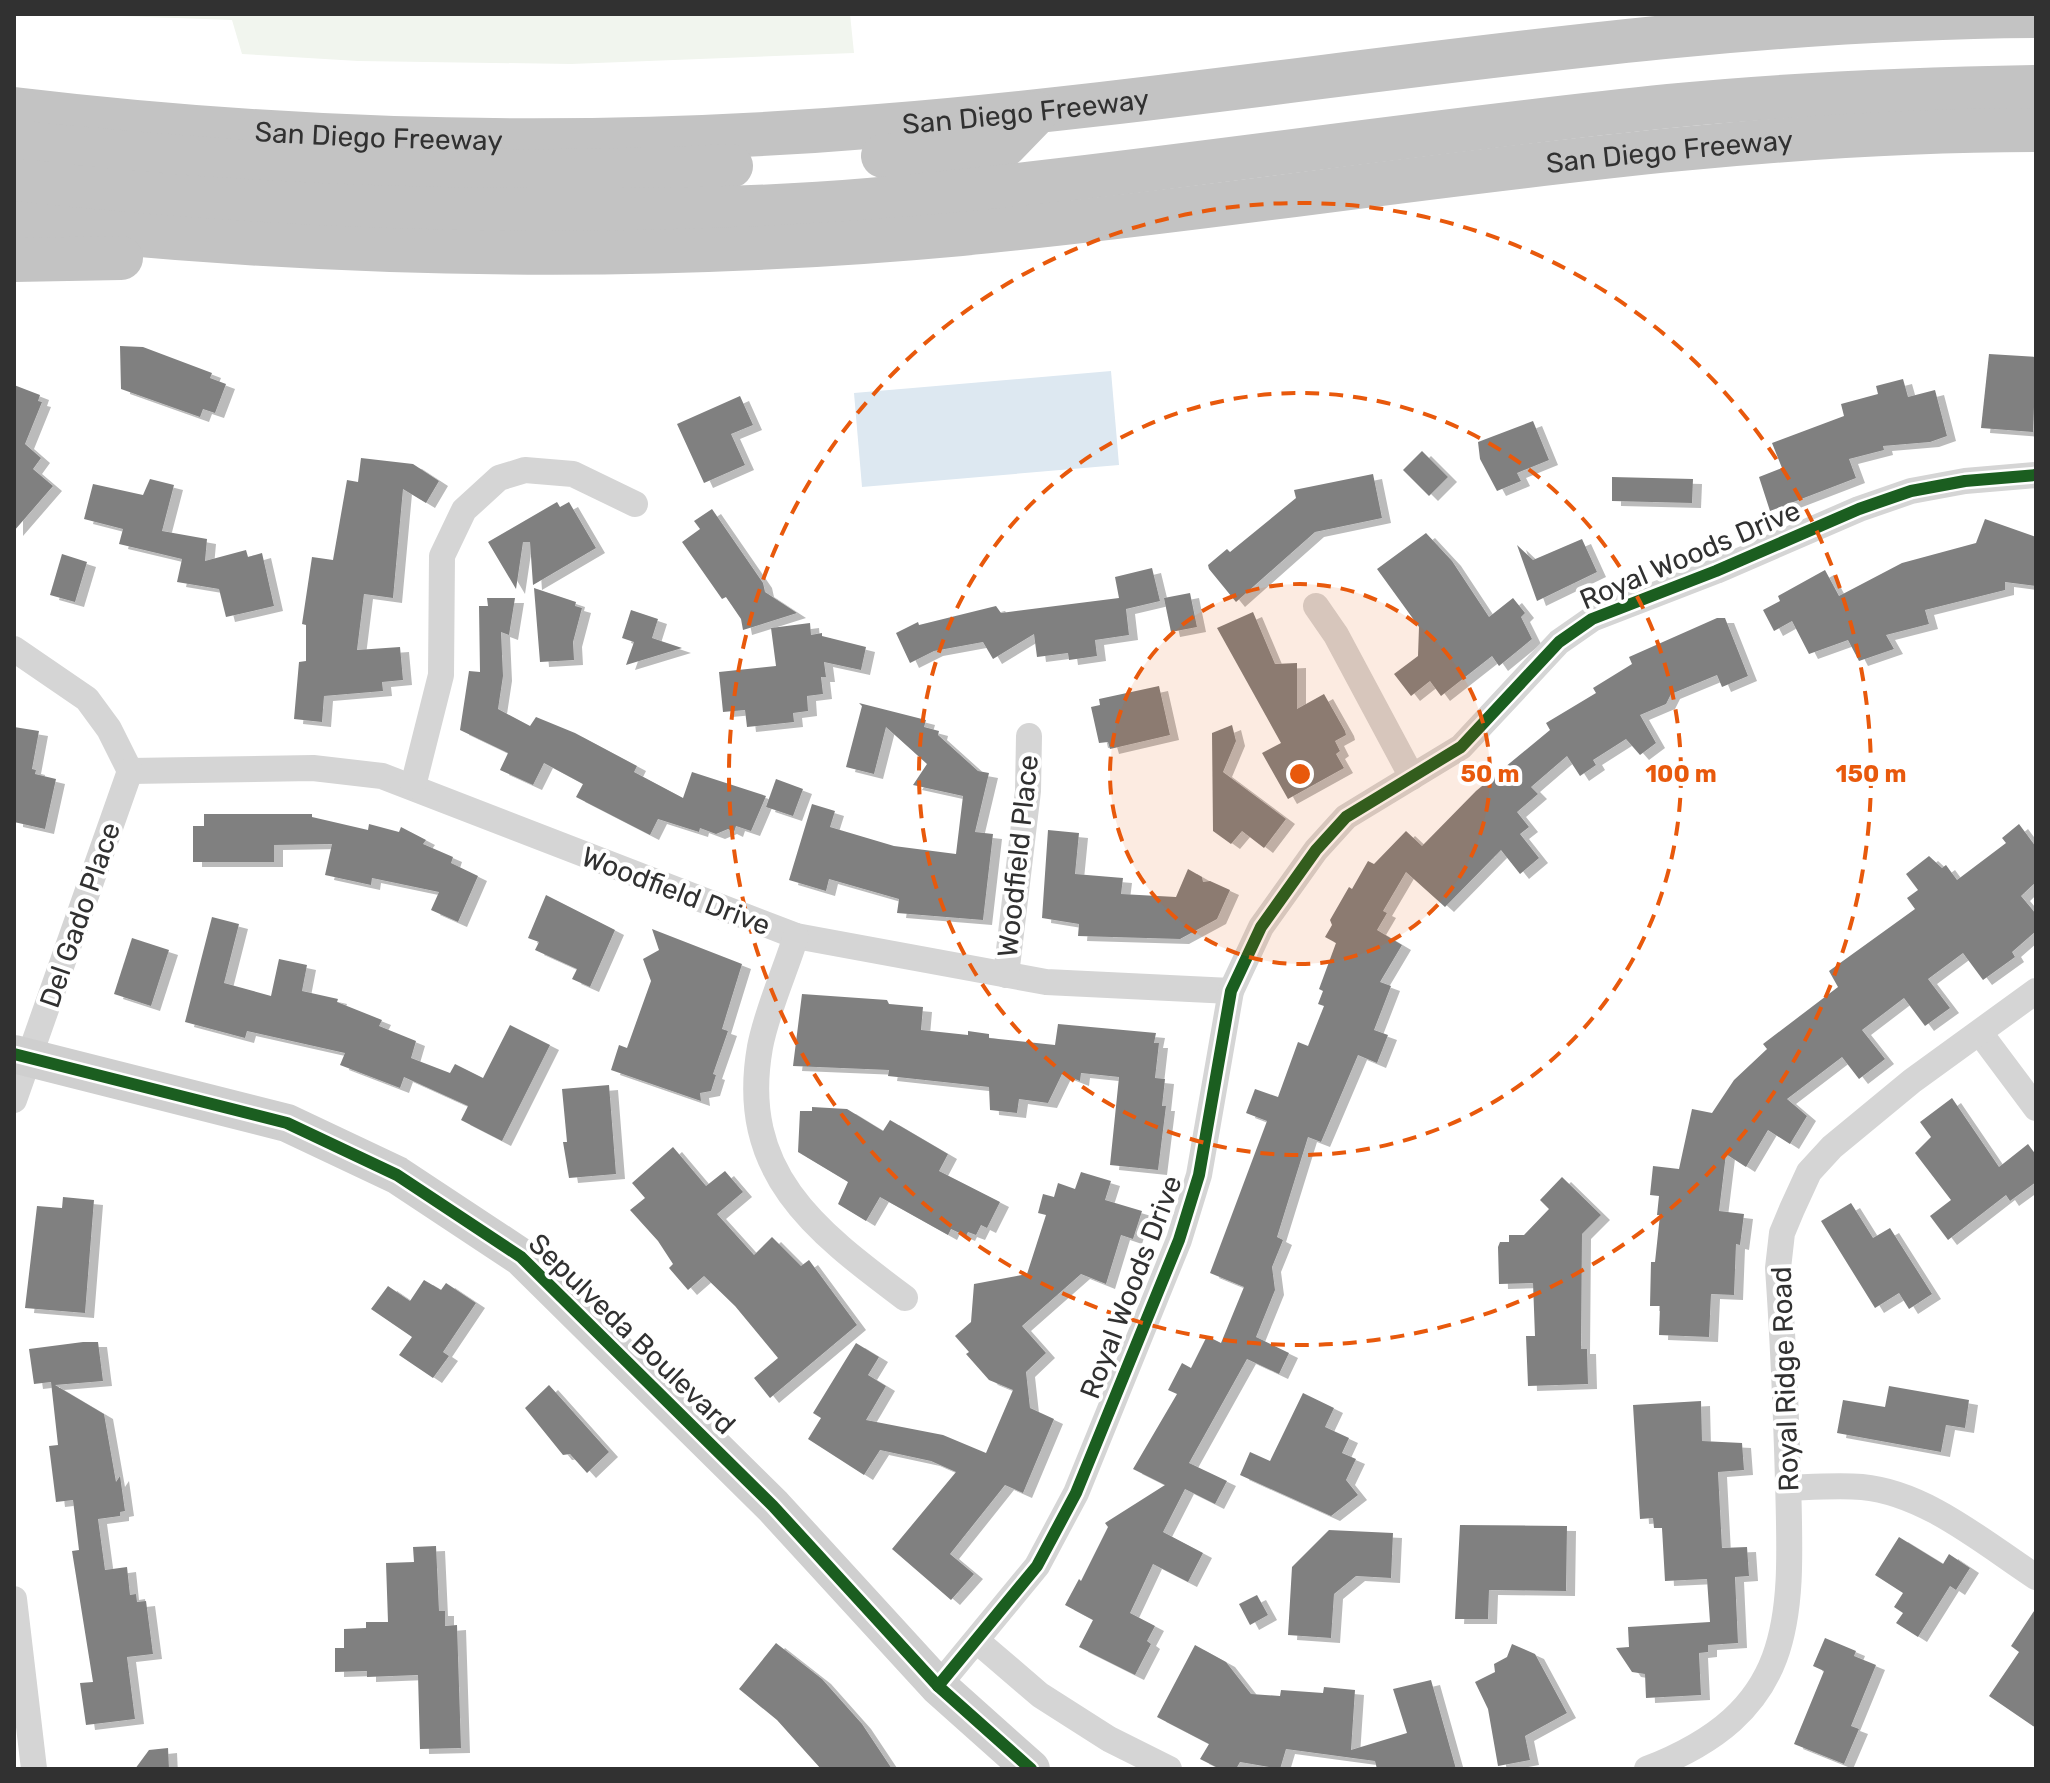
<svg xmlns="http://www.w3.org/2000/svg" width="2050" height="1783" font-family="Rubik,sans-serif">
  <style>
    .green { fill: #f1f5ee }
    .water { fill: #dde8f1 }
    .building { fill: #808080; filter: url(#shadow) }
    .lines { fill: none; stroke-linecap: round; stroke-linejoin: round }
    .minor { stroke: #d5d5d5; stroke-width: 26 }
    .secondary { stroke: #cfcfcf; stroke-width: 38 }
    .motorway { stroke: #c3c3c3; stroke-width: 44 }
    .cycleway-casing { stroke: #fff; stroke-width: 17 }
    .cycleway { stroke: #1b5e20; stroke-width: 12 }
    .ring { fill: none; stroke: #e8590c; stroke-width: 4; stroke-dasharray: 14 10 }
    .labels { text-anchor: middle; dominant-baseline: central; stroke-width: 8; stroke-linejoin: round; paint-order: stroke }
    .street-label { font-size: 28px; fill: #313131; stroke: #fff }
    .centre { fill: #e8590c; stroke: #fff; stroke-width: 4 }
    .ring-label { font-size: 24px; text-anchor: middle; font-weight: bold; fill: #e8590c; stroke: #fff; stroke-width: 8; stroke-linejoin: round; paint-order: stroke }
  </style>
  <defs>
    <filter id="shadow"><feDropShadow dx="9" dy="5" stdDeviation="0" flood-color="#0004"/></filter>
  </defs>
  <rect width="100%" height="100%" fill="#fff"/>
  <!-- green -->
  <path class="green" d="M64,14H850L854,53L571,64L358,61L242,54L232,20Z"/>
  <!-- water -->
  <path class="water" d="M1111,371L1119,465L862,487L854,393Z"/>
  <!-- building -->
  <g class="building">
    <path d="M120,346L143,347L212,373L210,378L226,384L215,413L203,409L200,417L121,389Z"/>
    <path d="M1989,354L2036,357L2033,432L1981,428Z"/>
    <path d="M1903,379L1908,397L1935,390L1947,436L1930,442L1883,446L1884,450L1849,459L1856,478L1770,511L1759,477L1782,468L1772,443L1844,416L1841,404L1878,394L1876,386Z"/>
    <path d="M14,385L40,395L38,401L42,402L25,444L41,458L33,469L53,486L14,531Z"/>
    <path d="M740,396L753,425L731,434L745,465L704,483L677,424Z"/>
    <path d="M1533,421L1549,460L1517,473L1521,481L1497,491L1480,459L1478,442Z"/>
    <path d="M1422,451L1448,477L1429,496L1403,470Z"/>
    <path d="M361,458L413,464L439,481L426,503L403,489L393,598L364,594L357,650L400,647L403,680L382,682L383,691L324,696L322,722L294,719L299,662L306,661V625L302,624L312,557L333,560L347,480L358,482Z"/>
    <path d="M1373,474L1382,518L1315,532L1236,602L1209,569L1208,565L1227,549L1230,552L1296,498L1294,490Z"/>
    <path d="M1612,477L1693,479L1692,503L1612,501Z"/>
    <path d="M150,479L174,485L162,531L207,539L205,561L246,550L248,557L262,553L274,606L226,617L219,589L177,582L182,559L119,544L123,529L84,519L93,484L143,495Z"/>
    <path d="M557,502L560,507L569,502L596,548L533,585L530,542H523L516,589L488,542Z"/>
    <path d="M712,509L763,583L765,592L797,613L743,630L741,619L726,597L722,599L682,542L700,529L694,521Z"/>
    <path d="M1985,519L2036,537V586L2005,582V590L1925,610L1929,624L1886,635L1894,649L1859,661L1848,640L1809,654L1792,621L1774,631L1763,610L1780,601L1778,596L1825,570L1839,596L1902,563L1976,543Z"/>
    <path d="M1426,533L1452,561L1489,617L1513,598L1525,613L1521,617L1532,639L1499,666L1492,656L1441,696L1430,681L1411,696L1394,674L1418,656L1419,627L1377,569Z"/>
    <path d="M1582,539L1597,572L1537,601L1517,545L1533,560Z"/>
    <path d="M62,554L87,562L75,602L50,595Z"/>
    <path d="M1152,568L1160,601L1126,609L1129,635L1095,640L1097,656L1069,660L1068,653L1037,657L1034,634L993,659L983,642L934,651L910,663L896,633L918,622L919,625L996,606L1001,613L1119,598L1115,577Z"/>
    <path d="M534,588L576,602L575,606L582,608L573,642L574,660L540,662Z"/>
    <path d="M1190,593L1197,627L1171,632L1164,598Z"/>
    <path d="M487,598H515L509,635L501,632L503,676L498,709L530,726L536,717L575,733L637,766L634,772L683,798L692,772L766,796L751,831L736,826L734,832L728,829L716,834L700,828L699,832L658,819L650,835L576,797L583,784L544,763L533,785L500,770L508,753L460,730L469,671L480,672L479,606H488Z"/>
    <path d="M631,610L658,619L652,638L682,648L626,665L634,642L622,638Z"/>
    <path d="M1253,612L1275,664L1297,663V709L1324,694L1345,731L1346,735L1335,741L1340,751L1336,754L1344,768L1288,799L1262,753L1281,743L1217,628Z"/>
    <path d="M1717,618H1725L1748,676L1722,687L1717,675L1671,694L1666,704L1640,715L1656,743L1640,755L1626,739L1593,760L1596,765L1580,776L1567,756L1531,787L1538,794L1517,812L1529,827L1520,834L1539,858L1520,874L1501,850L1445,907L1406,872L1383,911L1387,913L1377,930L1402,945L1380,982L1391,986L1374,1030L1388,1035L1377,1063L1358,1055L1321,1142L1308,1137L1277,1237L1283,1240L1272,1267L1275,1290L1256,1337L1289,1353L1279,1374L1247,1359L1189,1463L1227,1481L1215,1504L1185,1489L1163,1532L1203,1553L1188,1582L1153,1564L1130,1613L1155,1626L1147,1641L1151,1644L1135,1675L1079,1647L1093,1620L1065,1605L1079,1579L1081,1581L1108,1527L1105,1523L1165,1485L1133,1469L1177,1394L1168,1390L1182,1363L1191,1368L1207,1336L1221,1343L1244,1287L1210,1273L1267,1121L1246,1113L1255,1089L1278,1097L1298,1042L1308,1046L1324,1006L1318,1004L1323,991L1319,989L1336,943L1325,937L1332,925L1330,920L1349,887L1352,889L1368,861L1374,864L1406,831L1422,846L1476,791L1550,730L1546,723L1596,693L1593,688L1632,664L1629,657Z"/>
    <path d="M810,623L811,635L822,633V636L866,647L861,670L824,662L826,677H821L823,694L807,696L808,711L793,713L794,722L747,727L745,710L723,712L719,672L776,666L771,628Z"/>
    <path d="M1159,686L1170,735L1110,749L1108,742L1099,743L1091,707L1100,705L1099,699Z"/>
    <path d="M859,703L926,720L924,727L939,731L938,735L978,771L989,773L975,832L993,834L983,920L897,913L899,899L829,879L826,891L789,880L812,804L835,811L830,827L894,846L956,854L963,796L913,785L927,764L886,727L874,774L846,767L862,706Z"/>
    <path d="M1232,725L1236,741L1223,772L1286,819L1264,848L1242,831L1231,844L1213,831L1212,733Z"/>
    <path d="M14,727L39,731L32,769L36,770L35,774L56,779L45,829L14,822Z"/>
    <path d="M776,779L803,789L793,816L766,807Z"/>
    <path d="M204,814H312V817L368,830L369,824L399,832L401,827L426,840L423,844L453,857L451,863L478,876L458,922L431,910L439,892L372,878L371,885L325,875L332,844L274,845V862H193V826H204Z"/>
    <path d="M2019,824L2036,847V882L2021,896L2036,914V931L2012,952L2015,957L1983,980L1963,953L1928,979L1950,1008L1925,1026L1904,998L1862,1030L1885,1059L1859,1079L1842,1057L1787,1099L1807,1116L1790,1144L1768,1130L1746,1167L1726,1154L1719,1211L1744,1214L1740,1245L1736,1244L1734,1295L1711,1294L1709,1337L1659,1335L1660,1306H1650L1651,1262H1655L1660,1215H1657L1659,1196L1650,1195L1653,1166L1679,1169L1692,1109L1712,1113L1734,1080L1767,1049L1763,1044L1838,987L1829,971L1915,909L1907,898L1918,890L1906,874L1929,856L1942,868L1946,865L1957,880L2006,843L2002,838Z"/>
    <path d="M1048,830L1079,833L1075,874L1123,878L1121,894L1176,897L1188,869L1202,877L1203,882L1210,881L1230,890L1217,919L1180,939L1078,936L1079,924L1042,918Z"/>
    <path d="M546,895L615,930L590,987L572,979L577,969L535,950L539,942L528,938Z"/>
    <path d="M212,917L239,924L224,983L271,996L279,959L307,965L302,991L338,999L337,1002L382,1020L379,1026L416,1041L411,1058L450,1073L455,1064L483,1078L510,1025L550,1045L502,1141L461,1120L468,1106L404,1077L400,1088L340,1065L345,1053L247,1031L245,1038L185,1022Z"/>
    <path d="M652,929L742,964L722,1029L728,1031L713,1074L716,1075L711,1091L700,1093L701,1101L611,1070L619,1045L627,1048L651,981L643,959L659,950Z"/>
    <path d="M132,938L169,950L151,1006L114,994Z"/>
    <path d="M802,994L887,1000L889,1004L923,1007L921,1030L968,1035V1031L989,1034V1038L1055,1045L1058,1024L1156,1033L1154,1043H1159L1155,1078L1165,1079L1162,1106H1166L1158,1170L1110,1165L1119,1077L1081,1073L1080,1081L1062,1074L1048,1103L1019,1099L1017,1113L990,1110L989,1087L888,1076L889,1070L793,1066Z"/>
    <path d="M609,1085L616,1174L569,1178L563,1142H567L562,1089Z"/>
    <path d="M1952,1098L1999,1167L2028,1144L2036,1155V1182L2010,1201L2006,1195L1948,1240L1930,1216L1951,1200L1915,1153L1931,1137L1920,1122Z"/>
    <path d="M812,1107L847,1109L883,1131L890,1120L948,1154L939,1171L1000,1202L987,1228L981,1225L976,1235L968,1232L966,1236L951,1229L948,1235L880,1197L866,1221L838,1204L848,1182L798,1152L800,1111H812Z"/>
    <path d="M673,1147L706,1186L725,1171L743,1192L717,1214L754,1255L772,1237L801,1266L809,1260L857,1325L770,1398L754,1378L778,1358L735,1306L704,1276L688,1290L669,1268L673,1264L658,1241L630,1210L645,1198L632,1183Z"/>
    <path d="M1081,1172L1111,1181L1105,1200L1142,1211L1133,1239L1121,1235L1106,1284L1081,1274L1022,1326L1046,1353L1026,1372L1030,1408L1054,1419L1023,1493L1005,1485L950,1554L974,1574L951,1600L892,1549L956,1472L931,1461L880,1450L864,1475L808,1439L821,1418L813,1413L856,1343L879,1357L868,1375L886,1386L866,1420L943,1435L986,1453L1013,1390L989,1380L966,1354L969,1352L955,1336L971,1322L974,1284L1027,1274L1046,1215L1038,1213L1043,1194L1054,1197L1058,1183L1075,1189Z"/>
    <path d="M1562,1177L1601,1215L1582,1234L1581,1349H1587L1588,1384L1528,1386L1526,1336H1535L1533,1283L1499,1284L1498,1247L1500,1242H1509V1235H1524L1549,1209L1540,1200Z"/>
    <path d="M63,1197L94,1200L85,1313L25,1308L37,1206L62,1208Z"/>
    <path d="M1851,1203L1873,1238L1890,1228L1932,1294L1909,1309L1899,1293L1875,1308L1821,1221Z"/>
    <path d="M424,1280L441,1290L446,1283L476,1303L443,1352L449,1356L433,1378L399,1355L412,1337L371,1309L388,1286L410,1301Z"/>
    <path d="M83,1342H98L103,1381L55,1385L104,1414L116,1482L120,1476L125,1511L120,1512V1516L98,1519L105,1570L127,1567L130,1595L136,1594L137,1602L146,1601L153,1654L127,1657L135,1719L86,1725L80,1683L93,1682L72,1551L79,1550L73,1500L56,1502L49,1446L58,1445L51,1382L34,1384L29,1349Z"/>
    <path d="M549,1385L609,1452L587,1473L570,1454L563,1455L525,1408Z"/>
    <path d="M1889,1386L1969,1400L1965,1428L1946,1425L1941,1452L1837,1433L1843,1400L1885,1407Z"/>
    <path d="M1303,1393L1334,1408L1325,1427L1349,1438L1342,1453L1356,1459L1346,1480L1358,1495L1331,1516L1240,1475L1250,1452L1270,1461Z"/>
    <path d="M1701,1401L1702,1441L1742,1443L1744,1470L1718,1472L1722,1548L1747,1547L1749,1576L1735,1577L1738,1643L1708,1645V1652L1699,1653L1701,1695L1646,1698L1645,1674L1632,1672L1616,1648L1629,1647L1628,1627L1710,1622L1707,1579L1665,1581L1662,1528H1654L1653,1518L1640,1519L1633,1405Z"/>
    <path d="M1460,1525L1567,1526L1566,1591L1489,1590L1488,1619H1455Z"/>
    <path d="M1329,1530L1393,1533L1391,1578L1356,1576L1334,1594L1331,1638L1288,1635L1292,1567Z"/>
    <path d="M1899,1537L1943,1564L1949,1554L1970,1568L1956,1590L1950,1586L1918,1637L1896,1623L1903,1613L1894,1607L1903,1593L1875,1575Z"/>
    <path d="M436,1546L439,1611H445V1626L457,1625L461,1748L420,1749L418,1675L367,1677V1671L335,1672V1648H344V1629L366,1628V1622H388L386,1563L414,1562L413,1547Z"/>
    <path d="M1257,1595L1268,1615L1250,1625L1239,1604Z"/>
    <path d="M2036,1608V1728L1989,1696L2019,1652L2011,1646Z"/>
    <path d="M1825,1638L1856,1651L1854,1656L1876,1665L1851,1726L1859,1729L1844,1764L1794,1744L1824,1671L1813,1666Z"/>
    <path d="M776,1643L822,1679L862,1724L892,1769H821L777,1720L739,1689Z"/>
    <path d="M1512,1644L1535,1654L1567,1713L1525,1736L1530,1760L1498,1766L1488,1709L1475,1682L1495,1672L1494,1664L1507,1657Z"/>
    <path d="M1195,1645L1226,1662L1251,1694L1280,1696L1281,1690L1323,1693L1324,1687L1355,1690L1351,1750L1407,1733L1393,1689L1431,1680L1456,1769H1377L1375,1761L1286,1749L1280,1769L1240,1762L1236,1769H1220L1200,1759L1209,1744L1157,1717Z"/>
    <path d="M168,1748L169,1769H135L149,1750Z"/>
  </g>
  <g class="lines">
    <!-- minor -->
    <g class="minor">
      <path d="M1316,606L1336,635L1412,777"/>
      <path d="M14,649L87,699L109,729L130,771"/>
      <path d="M130,771L313,768L382,776L796,936L1046,982L1231,991"/>
      <path d="M413,786L441,675L442,556L464,510L499,478L525,470L573,474L635,504"/>
      <path d="M796,936C785,972 767,1010 760,1047C738,1172 814,1230 905,1298"/>
      <path d="M1006,975L1028,791L1029,736"/>
      <path d="M1980,1033L2036,1108"/>
      <path d="M14,1100L130,771"/>
      <path d="M1789,1488C1813,1487 1838,1485 1862,1487C1926,1493 1984,1543 2036,1577"/>
      <path d="M14,1599L34,1769"/>
      <path d="M977,1641L1040,1695L1109,1739L1169,1769"/>
      <path d="M938,1686L1037,1566L1076,1493L1179,1240L1199,1175L1231,991L1261,927L1316,850L1346,817L1461,747L1559,642L1592,619L1716,571L1859,509L1911,491L1965,481L2036,475"/>
      <path d="M1647,1769C1797,1711 1792,1621 1788,1481C1786,1410 1783,1339 1778,1268L1782,1233L1792,1209L1809,1172L1832,1147L1912,1081L2036,991"/>
    </g>
    <!-- secondary -->
    <path class="secondary" d="M14,1054L287,1123L397,1175L521,1257L773,1506L938,1686L1031,1769"/>
    <!-- motorway -->
    <g class="motorway">
      <path id="s1" d="M14,109C300,143 592,150 879,126C1266,95 1648,18 2036,16"/>
      <path d="M14,142C252,167 491,179 731,166"/>
      <path d="M883,156L1005,145L1036,113"/>
      <path d="M14,180C193,202 373,210 553,210C658,210 765,209 869,200C1137,176 1402,133 1669,106C1791,94 1914,89 2036,87"/>
      <path id="s2" d="M14,223C327,257 647,263 961,234C1319,200 1675,130 2036,130"/>
      <path d="M14,260L121,258"/>
    </g>
    <defs>
      <g id="cycleway">
        <path d="M14,1054L287,1123L397,1175L521,1257L773,1506L938,1686L1031,1769"/>
        <path d="M938,1686L1037,1566L1076,1493L1179,1240L1199,1175L1231,991L1261,927L1316,850L1346,817L1461,747L1559,642L1592,619L1716,571L1859,509L1911,491L1965,481L2036,475"/>
      </g>
    </defs>
    <!-- cycleway casing -->
    <use href="#cycleway" class="cycleway-casing"/>
    <!-- cycleway -->
    <use href="#cycleway" class="cycleway"/>
  </g>
  <!-- distance rings -->
  <circle cx="1300" cy="774" r="190" fill="#e8590c" fill-opacity=".12"/>
  <g class="ring">
    <circle cx="1300" cy="774" r="190"/>
    <circle cx="1300" cy="774" r="381"/>
    <circle cx="1300" cy="774" r="571"/>
  </g>
  <g class="labels">
    <!-- street labels -->
    <g class="street-label">
      <text stroke="none"><textPath href="#s1" startOffset="1014">San Diego Freeway</textPath></text>
      <text stroke="none"><textPath href="#s1" startOffset="366">San Diego Freeway</textPath></text>
      <text stroke="none"><textPath href="#s2" startOffset="1662">San Diego Freeway</textPath></text>
      <text transform="translate(1690 555) rotate(-23)">Royal Woods Drive</text>
      <text transform="translate(1018 856) rotate(-84)">Woodfield Place</text>
      <text transform="translate(676 891) rotate(21)">Woodfield Drive</text>
      <text transform="translate(80 915) rotate(-71)">Del Gado Place</text>
      <text transform="translate(1131 1287) rotate(-69)">Royal Woods Drive</text>
      <text transform="translate(632 1334) rotate(44)">Sepulveda Boulevard</text>
      <text transform="translate(1785 1379) rotate(-92)">Royal Ridge Road</text>
    </g>
  </g>
  <circle cx="1300" cy="774" r="12" class="centre"/>
  <g class="ring-label">
    <text x="1490" y="782">50 m</text>
    <text x="1681" y="782">100 m</text>
    <text x="1871" y="782">150 m</text>
  </g>
  <!-- border -->
  <rect width="2050" height="1783" fill="none" stroke="#313131" stroke-width="32"/>
</svg>
